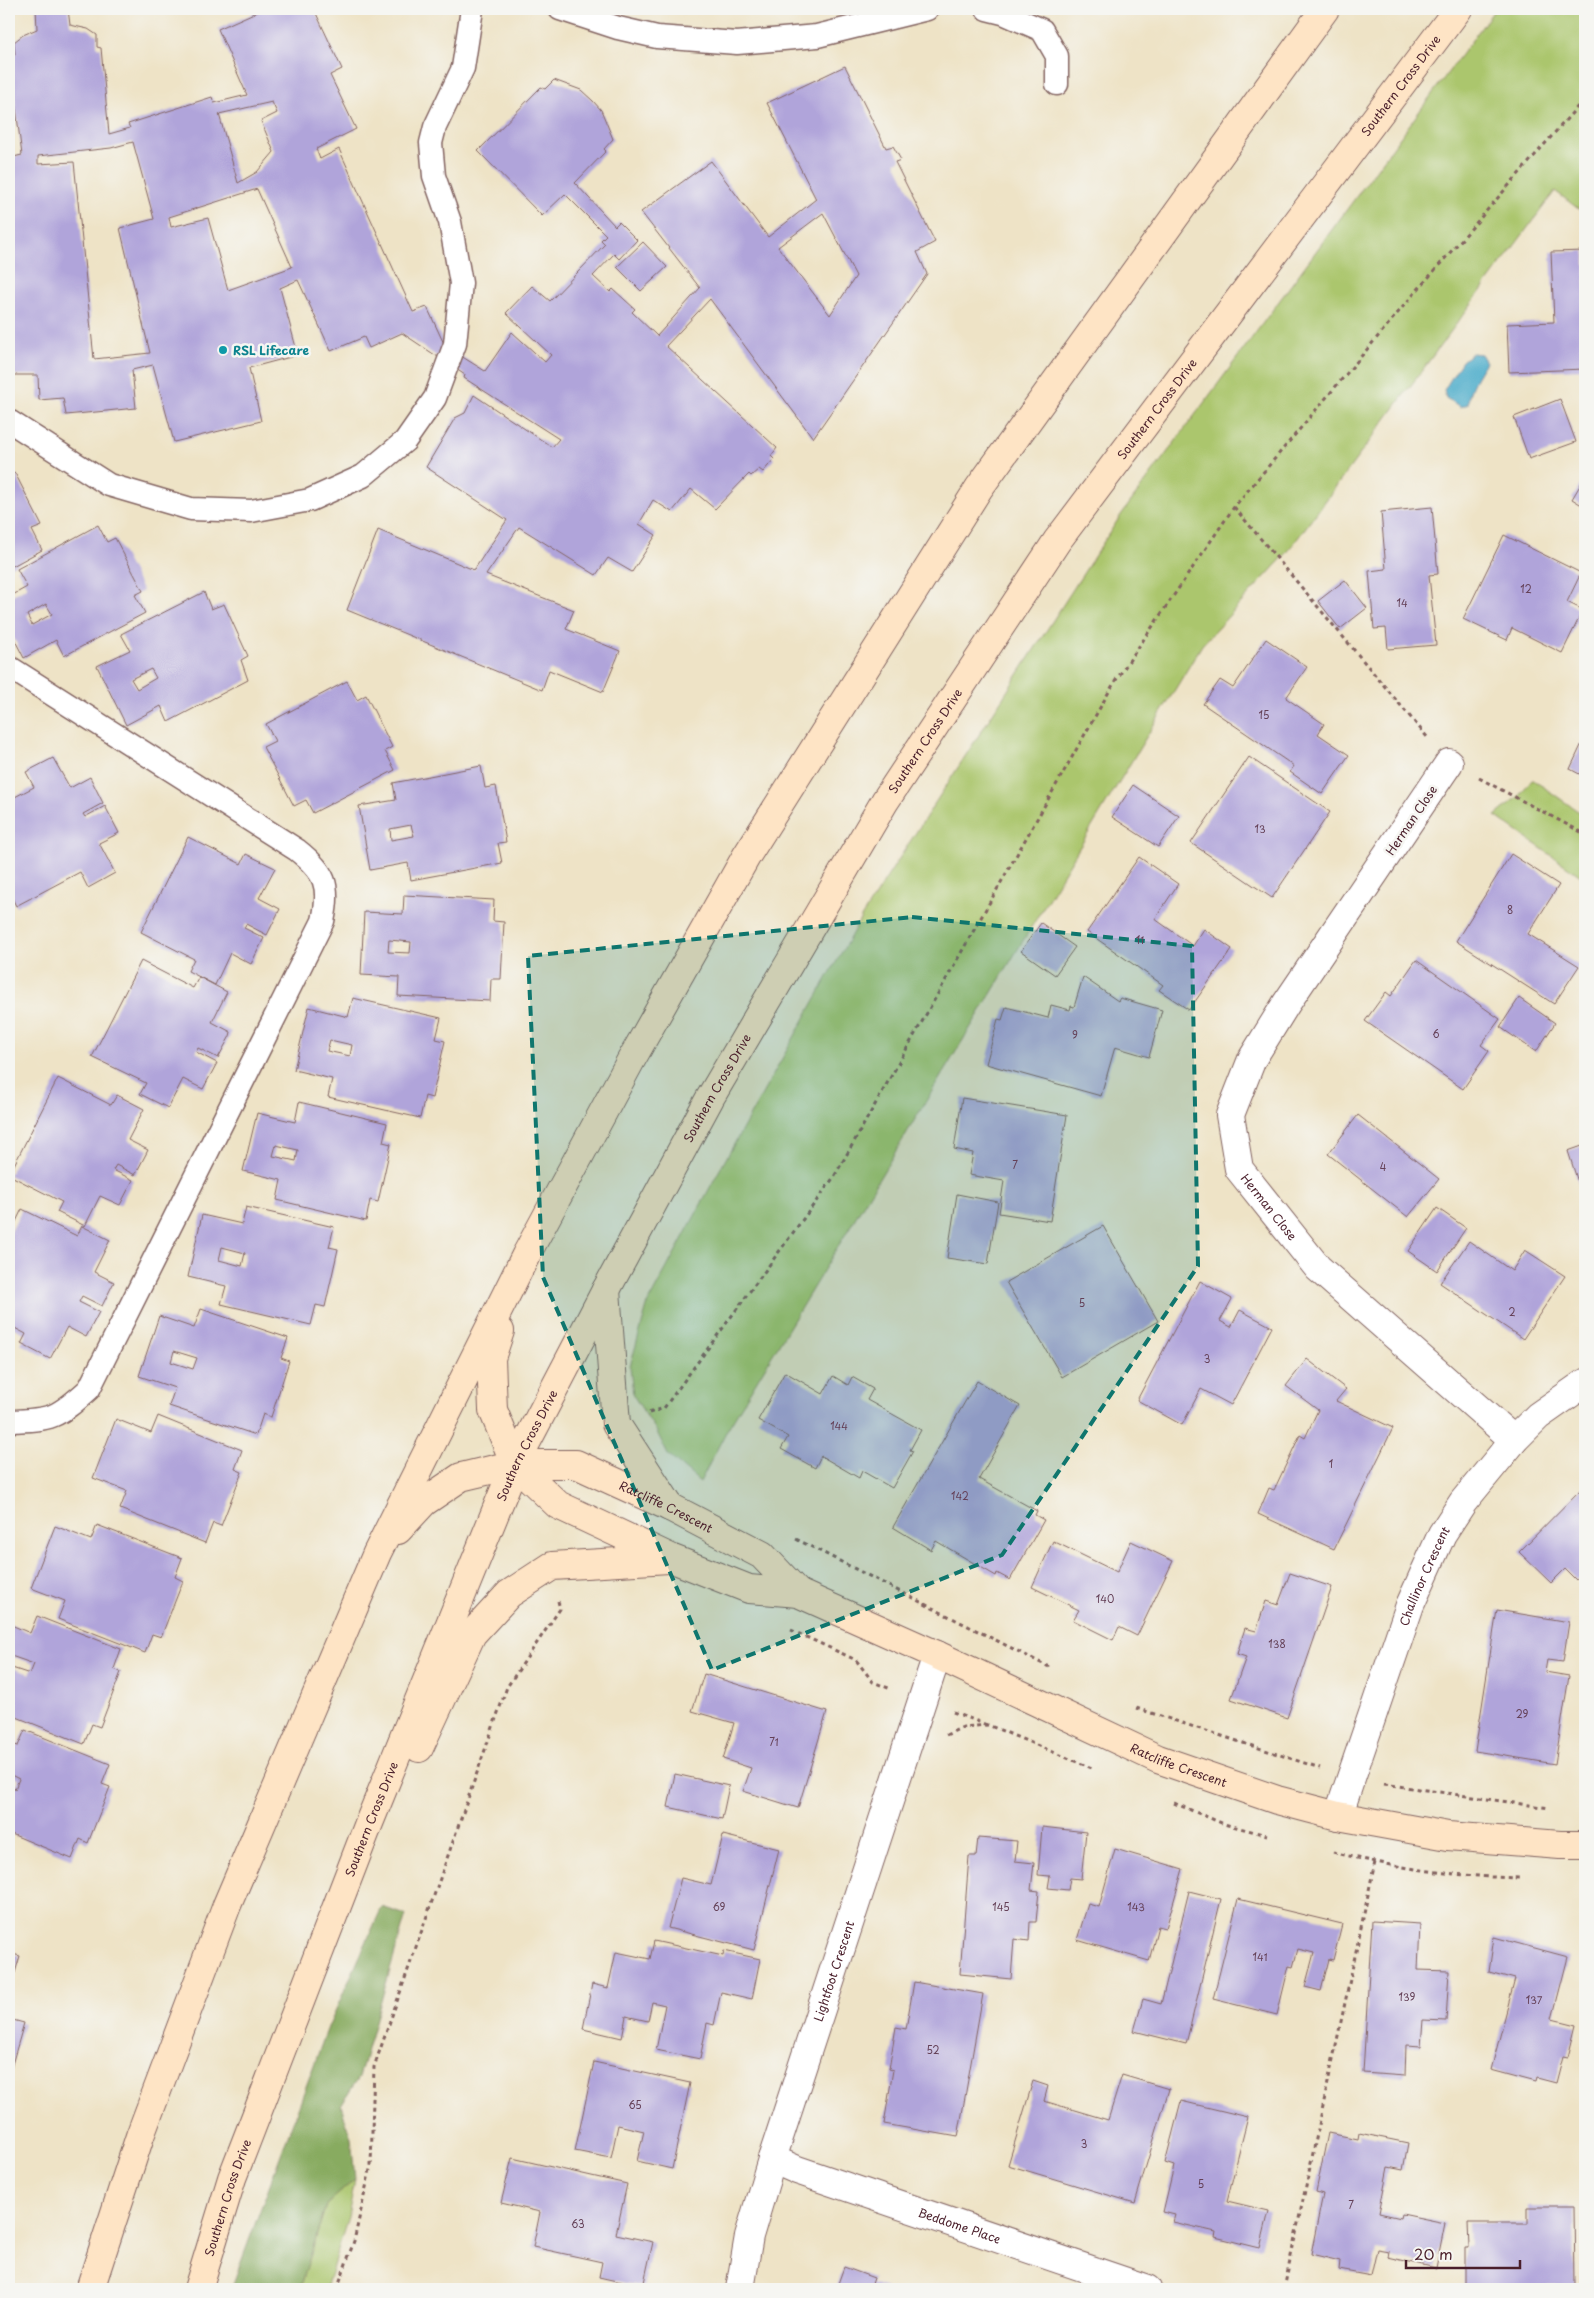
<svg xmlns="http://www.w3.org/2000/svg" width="1594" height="2298" font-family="'Playpen Sans',sans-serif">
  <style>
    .green { fill: #abc66d; stroke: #7a724c }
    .forest { fill: #88ab60; stroke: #696546 }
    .water { fill: #4bacca; stroke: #4a667a }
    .building { fill: #b0a4da; fill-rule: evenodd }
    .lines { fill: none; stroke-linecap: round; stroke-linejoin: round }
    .lane-casing { stroke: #836461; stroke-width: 25 }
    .street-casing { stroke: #836461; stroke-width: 30 }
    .secondary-casing { stroke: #836461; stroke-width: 30 }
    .path { stroke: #836461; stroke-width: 3; stroke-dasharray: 4 4; stroke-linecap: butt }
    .lane { stroke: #fff; stroke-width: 22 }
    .street { stroke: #fff; stroke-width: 28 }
    .secondary { stroke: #fee4c5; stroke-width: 28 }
    .marked { fill: #0f766e; fill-opacity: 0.2; stroke: #0f766e; stroke-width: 4; stroke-dasharray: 10 6; stroke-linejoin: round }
    .culture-dot { fill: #0f9aa8; stroke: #f6f6f2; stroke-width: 2 }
    .labels { text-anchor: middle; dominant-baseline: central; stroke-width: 5; stroke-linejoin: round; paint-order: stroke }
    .number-label { font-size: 10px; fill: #644057 }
    .street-label { font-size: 12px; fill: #4a1f2b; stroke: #f6f6f2 }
    .culture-label { font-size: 12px; font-weight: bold; fill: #0d838f; stroke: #f6f6f2; text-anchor: start }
  </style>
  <rect width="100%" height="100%" fill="#f6f6f2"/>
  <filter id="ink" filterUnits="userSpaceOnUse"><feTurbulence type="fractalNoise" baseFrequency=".02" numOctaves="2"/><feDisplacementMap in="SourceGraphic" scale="10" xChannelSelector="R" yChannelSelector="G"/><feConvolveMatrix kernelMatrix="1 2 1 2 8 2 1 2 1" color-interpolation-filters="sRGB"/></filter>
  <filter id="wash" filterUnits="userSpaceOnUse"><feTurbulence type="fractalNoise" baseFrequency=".0096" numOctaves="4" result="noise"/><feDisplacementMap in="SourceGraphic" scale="20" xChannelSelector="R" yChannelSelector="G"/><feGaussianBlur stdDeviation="1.12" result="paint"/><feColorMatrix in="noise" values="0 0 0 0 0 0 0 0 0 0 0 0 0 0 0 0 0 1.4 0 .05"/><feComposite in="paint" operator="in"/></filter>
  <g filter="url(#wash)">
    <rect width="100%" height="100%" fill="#eee3c6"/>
    <!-- green -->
    <g class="green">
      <path d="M1495,9H1585V214L1555,191L1286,554L1202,645L727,1430L700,1482L668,1455L657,1432L633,1395L630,1366L648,1303L714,1180L862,916L1121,515Z"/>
      <path d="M1532,779L1585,816V879L1495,816L1518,797Z"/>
      <path d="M355,2179L348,2217L326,2289H300L326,2205Z"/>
    </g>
    <!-- forest -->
    <path class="forest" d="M382,1907L406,1915L359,2077L341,2105L351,2138L355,2179L326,2205L300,2289H231L328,2027Z"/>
    <!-- water -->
    <path class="water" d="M1472,353L1481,354L1486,362C1478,375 1468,389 1468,404L1461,407L1446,398L1444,390L1462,361Z"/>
    <g id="blocks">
      <!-- building -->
      <g class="building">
        <path d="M9,9H11L12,20L10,30Z"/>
        <path d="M36,9H68L70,25L88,29L97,35V47L101,48L109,134L130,128L128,124L212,97L214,103L247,95L218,29L263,9H314L342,69L330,75L356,129L316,149L320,159L339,149L413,312L427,307L445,346L485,371L512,332L545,362L551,355L506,313L532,286L550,301L605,244L601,240L606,235L565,194L542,216L478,151L541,87L545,89L554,80L581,90L593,101L601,110L613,139L604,149L606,151L575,183L615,226L619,222L637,240L619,259L614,254L593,276L610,292L613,289L635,309L632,312L657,336L700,288L641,212L711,161L768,237L816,199L767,103L845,66L886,148L893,146L901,160L895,162L935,242L917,252L927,274L813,438L710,299L666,346L777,448L771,456L774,459L763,472L759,469L751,476L749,474L715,509L691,489L672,512L653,500L639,524L656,535L632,572L608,558L596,575L519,527L486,575L574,610L566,629L620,651L603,692L549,670L542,690L347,610L378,530L474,570L507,520L426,467L455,418L465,413L474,395L552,447L559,439L464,378L465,375L402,333L369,348L364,337L331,351L298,280L280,288L298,355L249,368L261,421L174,442L153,365L132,370L136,408L66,415L63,398L39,400L38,375H9V158L22,155L12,78L9,77V63H12V55H15L14,42L23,35L37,29ZM272,102L277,113L261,121L274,152L257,172L238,183L219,114ZM133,142L154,219L120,228L150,353L94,359L74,162L38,164V156L111,148ZM257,189L292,267L228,290L208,218L171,227L169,217ZM823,213L856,276L830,315L778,247Z"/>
        <path d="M643,242L667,267L641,291L617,267Z"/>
        <path d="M1585,251V369L1509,372L1507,324L1554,322L1551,252Z"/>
        <path d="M1560,399L1576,442L1529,459L1514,417Z"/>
        <path d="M15,473L42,526L32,530L42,550L9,568V477Z"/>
        <path d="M1585,477V507L1572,499Z"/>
        <path d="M1432,507L1438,574L1429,575L1436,645L1388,649L1386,628L1374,629L1369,571L1386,569L1381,512Z"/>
        <path d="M98,525L107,542L115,538L143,591L135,595L145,613L64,656L56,640L24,658L9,629V597L27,587L17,569ZM46,604L52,614L32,625L27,615Z"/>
        <path d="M1504,535L1581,573L1567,602L1583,610L1562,653L1512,628L1507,640L1463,619Z"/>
        <path d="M1345,580L1367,608L1340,629L1318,601Z"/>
        <path d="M204,592L211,609L224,604L248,656L241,660L248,680L168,722L161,706L126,725L97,666L130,650L121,634ZM151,669L156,678L137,689L131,679Z"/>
        <path d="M1266,639L1307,667L1286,698L1324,724L1318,734L1349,755L1322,794L1290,772L1294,766L1203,704L1220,680L1233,688Z"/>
        <path d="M347,681L357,700L366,695L392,747L385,751L395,770L313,813L306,800L294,806L263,747L275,741L266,724Z"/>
        <path d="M1585,737V777L1570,769Z"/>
        <path d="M1249,757L1330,812L1272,898L1191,843Z"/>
        <path d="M53,758L70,788L90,777L103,803L83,814L85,817L105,806L119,833L99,843L115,873L88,888L80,872L16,906L9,892V800L34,787L26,772Z"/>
        <path d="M481,766L485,788L496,786L506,842L498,843L502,863L411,880L408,863L370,870L359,806L396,800L393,783ZM411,825L414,836L391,840L390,829Z"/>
        <path d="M1133,785L1179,816L1158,847L1112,817Z"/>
        <path d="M188,837L241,864L246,854L275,868L259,898L280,909L267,935L246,924L244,928L264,938L251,964L230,953L215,985L188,971L194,959L141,932Z"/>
        <path d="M1511,854L1559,885L1528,934L1579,966L1554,1004L1456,941Z"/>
        <path d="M1139,857L1178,884L1155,919L1193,946L1204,929L1232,949L1189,1010L1159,990L1163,985L1087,932Z"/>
        <path d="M404,895L494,900L493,921L504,922L501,979H491L490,1001L398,996L399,977L361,975L364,912L403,914ZM389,940L411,942L410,953L388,952Z"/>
        <path d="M1041,923L1075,947L1055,975L1021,951Z"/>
        <path d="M1416,960L1500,1019L1481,1045L1489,1051L1463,1089L1365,1021L1386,992L1391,996Z"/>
        <path d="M141,961L193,988L199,977L227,992L212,1022L231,1032L230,1036L218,1058L198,1048L196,1052L217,1063L203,1089L183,1079L168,1108L140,1094L146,1083L92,1057Z"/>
        <path d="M1083,977L1118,1001L1120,998L1162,1010L1149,1057L1115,1047L1101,1096L986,1064L998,1019L1002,1020L1006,1007L1048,1018L1051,1005L1070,1010L1071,1006L1074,1007Z"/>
        <path d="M353,998L441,1018L436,1039L445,1041L432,1098L425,1096L420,1118L328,1097L332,1079L294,1070L309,1007L348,1017ZM330,1040L352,1045L350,1056L327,1051Z"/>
        <path d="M1519,998L1555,1023L1536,1052L1500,1027Z"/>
        <path d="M58,1078L111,1105L117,1095L144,1109L128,1140L148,1150L146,1154L135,1175L116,1165L113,1170L133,1180L120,1205L100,1196L85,1226L57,1212L62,1202L9,1175Z"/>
        <path d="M962,1098L1067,1115L1050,1221L999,1213L1004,1181L969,1175L973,1153L954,1149Z"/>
        <path d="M299,1102L387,1123L383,1142L391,1144L378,1202L370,1200L366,1221L277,1200L281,1180L243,1171L257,1113L295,1122ZM276,1145L298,1150L296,1161L273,1156Z"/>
        <path d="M1358,1115L1439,1179L1408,1217L1328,1154Z"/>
        <path d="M1585,1145V1204L1568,1151Z"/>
        <path d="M957,1194L998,1202L988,1264L947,1258Z"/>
        <path d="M246,1207L334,1227L329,1247L338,1249L325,1307L316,1305L311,1325L221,1304L226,1286L188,1277L202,1215L242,1224ZM222,1247L245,1253L242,1266L219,1260Z"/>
        <path d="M1437,1208L1466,1228L1437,1271L1408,1251Z"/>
        <path d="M22,1209L77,1236L82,1226L110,1240L94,1272L114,1282L102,1306L82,1296L79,1302L99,1312L86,1337L67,1327L50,1359L21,1344L26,1334L9,1325V1236Z"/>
        <path d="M1103,1226L1158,1321L1062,1377L1006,1282Z"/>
        <path d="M1469,1241L1512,1271L1525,1250L1565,1276L1523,1339L1440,1283Z"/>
        <path d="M1200,1281L1232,1299L1220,1321L1231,1327L1240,1310L1272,1327L1231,1405L1201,1389L1182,1425L1137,1400Z"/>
        <path d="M201,1309L288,1338L281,1358L289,1361L271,1417L263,1414L256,1435L169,1406L175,1388L139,1376L159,1316L194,1328ZM174,1351L197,1358L193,1369L171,1362Z"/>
        <path d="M1307,1359L1346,1389L1336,1401L1393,1428L1334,1549L1258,1514L1269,1488L1274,1490L1300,1435L1305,1438L1318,1410L1286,1386Z"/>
        <path d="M785,1372L823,1394L833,1376L848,1385L852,1377L873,1389L867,1400L921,1430L910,1450L913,1451L892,1488L862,1471L859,1478L821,1456L815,1468L781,1449L788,1437L758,1420Z"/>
        <path d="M977,1381L1020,1406L979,1479L1037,1511L1035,1515L1044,1520L1010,1580L997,1573L996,1576L936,1541L931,1550L893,1527Z"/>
        <path d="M158,1416L242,1450L235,1469L242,1472L221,1526L213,1523L205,1543L120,1509L127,1491L93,1478L116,1419L151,1433Z"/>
        <path d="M1585,1485V1571L1576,1580L1565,1569L1551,1583L1519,1552Z"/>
        <path d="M97,1525L182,1558L175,1577L183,1581L161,1637L152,1634L145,1653L58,1619L65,1601L31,1588L55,1526L91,1540Z"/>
        <path d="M1053,1541L1117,1572L1131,1541L1173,1561L1137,1636L1119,1627L1113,1640L1073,1620L1079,1610L1032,1587Z"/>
        <path d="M1290,1573L1332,1587L1287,1718L1231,1699L1246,1657L1237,1654L1245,1628L1256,1631L1266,1601L1278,1605Z"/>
        <path d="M1497,1610L1569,1622L1563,1662L1547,1660L1545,1672L1569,1676L1555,1764L1475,1751Z"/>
        <path d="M37,1616L121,1649L114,1669L121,1672L100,1727L92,1724L84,1744L9,1714V1667L30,1674L34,1664L11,1656L9,1662V1624L30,1633Z"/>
        <path d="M704,1674L827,1712L798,1808L743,1791L751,1768L723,1759L734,1723L692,1711Z"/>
        <path d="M25,1730L110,1764L102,1784L110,1787L88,1843L80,1839L72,1859L9,1833V1786L15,1789L19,1779L9,1774V1743L18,1746Z"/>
        <path d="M675,1774L729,1786L722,1819L668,1807Z"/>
        <path d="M1042,1827L1086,1832L1081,1879L1070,1878L1068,1890L1048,1888L1050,1876L1038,1875Z"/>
        <path d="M723,1835L779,1849L754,1950L668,1928L681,1878L711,1885Z"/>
        <path d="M978,1838L1017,1841L1015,1861L1034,1863L1031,1890L1039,1891L1036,1922H1030L1029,1941L1014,1939L1011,1979L960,1974L969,1856H976Z"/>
        <path d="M1115,1849L1183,1869L1166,1928L1158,1926L1149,1961L1077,1940L1088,1904L1099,1907Z"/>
        <path d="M1189,1891L1221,1899L1186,2044L1134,2031L1143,1999L1161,2004Z"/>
        <path d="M1238,1899L1342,1924L1333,1960L1329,1959L1321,1991L1305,1987L1314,1953L1298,1949L1293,1967L1289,1966L1277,2015L1213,1999Z"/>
        <path d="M1372,1921L1420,1924L1418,1970L1449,1971L1446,2021L1423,2020L1421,2046L1406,2045L1405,2076L1363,2073Z"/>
        <path d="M1494,1937L1568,1957L1552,2019L1576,2025L1568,2057L1563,2056L1556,2083L1537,2078L1536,2082L1491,2070L1515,1979L1489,1972Z"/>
        <path d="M654,1941L723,1956L724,1951L760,1959L752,1999L721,1992L714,2025L707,2023L700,2059L656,2050L665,2005L652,2002L648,2021L626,2016L622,2038L583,2029L592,1984L608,1988L616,1952L650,1959Z"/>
        <path d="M9,1953L20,1956L9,1993Z"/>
        <path d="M914,1982L983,1994L958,2137L884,2124L893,2070L889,2069L896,2027L906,2029Z"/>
        <path d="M9,2019L24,2023L11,2068H9Z"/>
        <path d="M594,2062L690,2083L672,2169L637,2161L644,2131L618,2125L611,2158L575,2151Z"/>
        <path d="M1122,2075L1169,2089L1135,2203L1008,2165L1033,2081L1048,2086L1044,2101L1108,2120Z"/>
        <path d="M1181,2101L1248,2117L1227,2201L1269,2211L1260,2248L1215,2237L1216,2232L1173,2222L1175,2215L1163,2212L1174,2166L1165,2163Z"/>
        <path d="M1328,2133L1358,2139L1359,2133L1408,2143L1403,2170L1388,2167L1379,2213L1401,2218L1402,2214L1445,2223L1436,2268L1388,2257L1389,2251L1377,2249L1371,2276L1339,2270L1340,2261L1311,2254L1323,2194L1316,2192Z"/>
        <path d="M512,2158L627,2184L616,2234L653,2242L643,2287L599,2277L602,2262L533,2247L540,2212L501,2203Z"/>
        <path d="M1528,2207H1574L1575,2286L1465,2287V2247H1469L1468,2223H1528Z"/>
        <path d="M844,2267L874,2278L872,2284L887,2289H836Z"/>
      </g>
    </g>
  </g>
  <g filter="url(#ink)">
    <use href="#blocks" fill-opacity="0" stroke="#836461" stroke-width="1"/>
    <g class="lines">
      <defs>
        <g id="lane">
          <path d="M560,9L618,28L657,37L737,43L817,36L927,9"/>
          <path d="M987,9L1003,13L1042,30L1057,56V84"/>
          <path d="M9,421L109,485L191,509L251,511L310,500L363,476L405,441L435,398L455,344L461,283L450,222L434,176L431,143L435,127L463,68L472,9"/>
          <path d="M9,667L297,850C325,872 331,885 323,921L89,1389C57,1418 52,1420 9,1421"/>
        </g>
        <g id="street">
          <path id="s1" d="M1449,763L1286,1004L1252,1059L1230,1115L1239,1169L1318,1268L1514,1440"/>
          <path id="s2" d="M1338,1816L1410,1605L1442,1534L1463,1502L1514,1440L1538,1416L1585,1383"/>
          <path id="s3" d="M772,2159L797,2170L1147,2289"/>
          <path id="s4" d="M740,2289L749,2236L772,2159L937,1655"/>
        </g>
        <g id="secondary">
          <path d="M606,1290L616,1424L670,1507"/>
          <path id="s5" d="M500,1331L491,1358L493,1410L515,1464L558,1505L673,1559L749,1589L798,1593L937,1655L1158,1759L1277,1800L1338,1816L1448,1836L1560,1845H1585"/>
          <path id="s6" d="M398,1530L424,1502L461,1477L515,1464H576L670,1507L762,1555L798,1593"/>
          <path d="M419,1748L472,1634L509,1594L552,1566L669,1559"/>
          <path d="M90,2289L140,2136L227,1905L377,1553L526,1255L630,1062L747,855L979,488L1325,9"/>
          <path id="s7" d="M198,2289L232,2178L369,1823L515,1464L606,1290L710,1098L885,801L1057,541L1458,9"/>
        </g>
      </defs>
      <!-- lane casing -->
      <use href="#lane" class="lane-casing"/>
      <!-- street casing -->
      <use href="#street" class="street-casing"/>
      <!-- secondary casing -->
      <use href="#secondary" class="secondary-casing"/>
      <!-- path -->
      <g class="path">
        <path d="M1234,507L1428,738"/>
        <path d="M1479,778L1585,834"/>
        <path d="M649,1413L664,1408L834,1177L1114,683L1234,507L1407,302L1585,98"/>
        <path d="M796,1539L1049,1667"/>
        <path d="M791,1630L856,1660L873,1682L891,1689"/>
        <path d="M1136,1708L1320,1768"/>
        <path d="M953,1712L987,1725"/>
        <path d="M946,1735L963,1727L988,1725L1094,1769"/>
        <path d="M1384,1784L1549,1808"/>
        <path d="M1174,1803L1224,1824L1267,1835"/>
        <path d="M1333,1852C1395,1868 1458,1877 1522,1878"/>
        <path d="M337,2289L354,2241L371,2165L374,2067L507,1687L560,1609L558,1601"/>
        <path d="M1284,2289L1375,1862"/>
      </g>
      <!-- lane -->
      <use href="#lane" class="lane"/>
      <!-- street -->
      <use href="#street" class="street"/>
      <!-- secondary -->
      <use href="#secondary" class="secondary"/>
    </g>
  </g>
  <!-- marked area -->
  <path class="marked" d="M912,917L1192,946L1198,1266L1002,1555L712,1670L543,1277L528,956Z"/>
  <!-- markers -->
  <circle class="culture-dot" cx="223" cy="350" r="5"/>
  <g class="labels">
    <!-- number labels -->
    <g class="number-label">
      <text x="1526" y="588">12</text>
      <text x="1402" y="602">14</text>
      <text x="1264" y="714">15</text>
      <text x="1260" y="828">13</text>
      <text x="1510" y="909">8</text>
      <text x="1140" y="939">11</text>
      <text x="1436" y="1033">6</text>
      <text x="1075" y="1034">9</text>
      <text x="1015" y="1164">7</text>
      <text x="1383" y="1166">4</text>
      <text x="1082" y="1302">5</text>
      <text x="1512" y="1311">2</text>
      <text x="1207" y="1358">3</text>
      <text x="839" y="1425">144</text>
      <text x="1331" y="1463">1</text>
      <text x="960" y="1495">142</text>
      <text x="1105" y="1598">140</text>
      <text x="1277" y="1643">138</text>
      <text x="1522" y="1713">29</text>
      <text x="774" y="1741">71</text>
      <text x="719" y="1906">69</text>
      <text x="1001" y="1906">145</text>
      <text x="1136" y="1906">143</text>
      <text x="1260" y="1956">141</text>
      <text x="1407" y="1996">139</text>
      <text x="1534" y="1999">137</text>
      <text x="933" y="2049">52</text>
      <text x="635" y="2104">65</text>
      <text x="1084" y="2143">3</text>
      <text x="1201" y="2183">5</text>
      <text x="1351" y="2204">7</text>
      <text x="578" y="2223">63</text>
    </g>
    <!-- street labels -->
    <g class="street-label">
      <text stroke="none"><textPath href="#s7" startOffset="2526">Southern Cross Drive</textPath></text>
      <text stroke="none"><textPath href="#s7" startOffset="2121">Southern Cross Drive</textPath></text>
      <text stroke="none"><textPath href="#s7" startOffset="1716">Southern Cross Drive</textPath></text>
      <text transform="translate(1411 820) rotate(-56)">Herman Close</text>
      <text stroke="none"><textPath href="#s7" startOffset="1311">Southern Cross Drive</textPath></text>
      <text stroke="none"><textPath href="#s1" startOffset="519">Herman Close</textPath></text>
      <text stroke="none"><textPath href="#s7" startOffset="906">Southern Cross Drive</textPath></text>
      <text stroke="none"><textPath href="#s6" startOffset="299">Ratcliffe Crescent</textPath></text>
      <text stroke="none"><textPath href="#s2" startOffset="255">Challinor Crescent</textPath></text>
      <text stroke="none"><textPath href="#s5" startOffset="874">Ratcliffe Crescent</textPath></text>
      <text stroke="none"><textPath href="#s7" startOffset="501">Southern Cross Drive</textPath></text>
      <text stroke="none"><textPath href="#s4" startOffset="332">Lightfoot Crescent</textPath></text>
      <text stroke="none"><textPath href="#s7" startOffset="96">Southern Cross Drive</textPath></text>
      <text stroke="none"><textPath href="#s3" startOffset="199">Beddome Place</textPath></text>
    </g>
    <!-- culture labels -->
    <g class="culture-label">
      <text x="233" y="350">RSL Lifecare</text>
    </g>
  </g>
  <!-- margin -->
  <rect width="1594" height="2298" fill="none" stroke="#f6f6f2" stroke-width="30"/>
  <!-- scale -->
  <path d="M1406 2260v8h114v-8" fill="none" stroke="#4a1f2b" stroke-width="2.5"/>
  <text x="1414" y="2260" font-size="15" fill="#4a1f2b" stroke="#f6f6f2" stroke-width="4" paint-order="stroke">20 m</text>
</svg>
